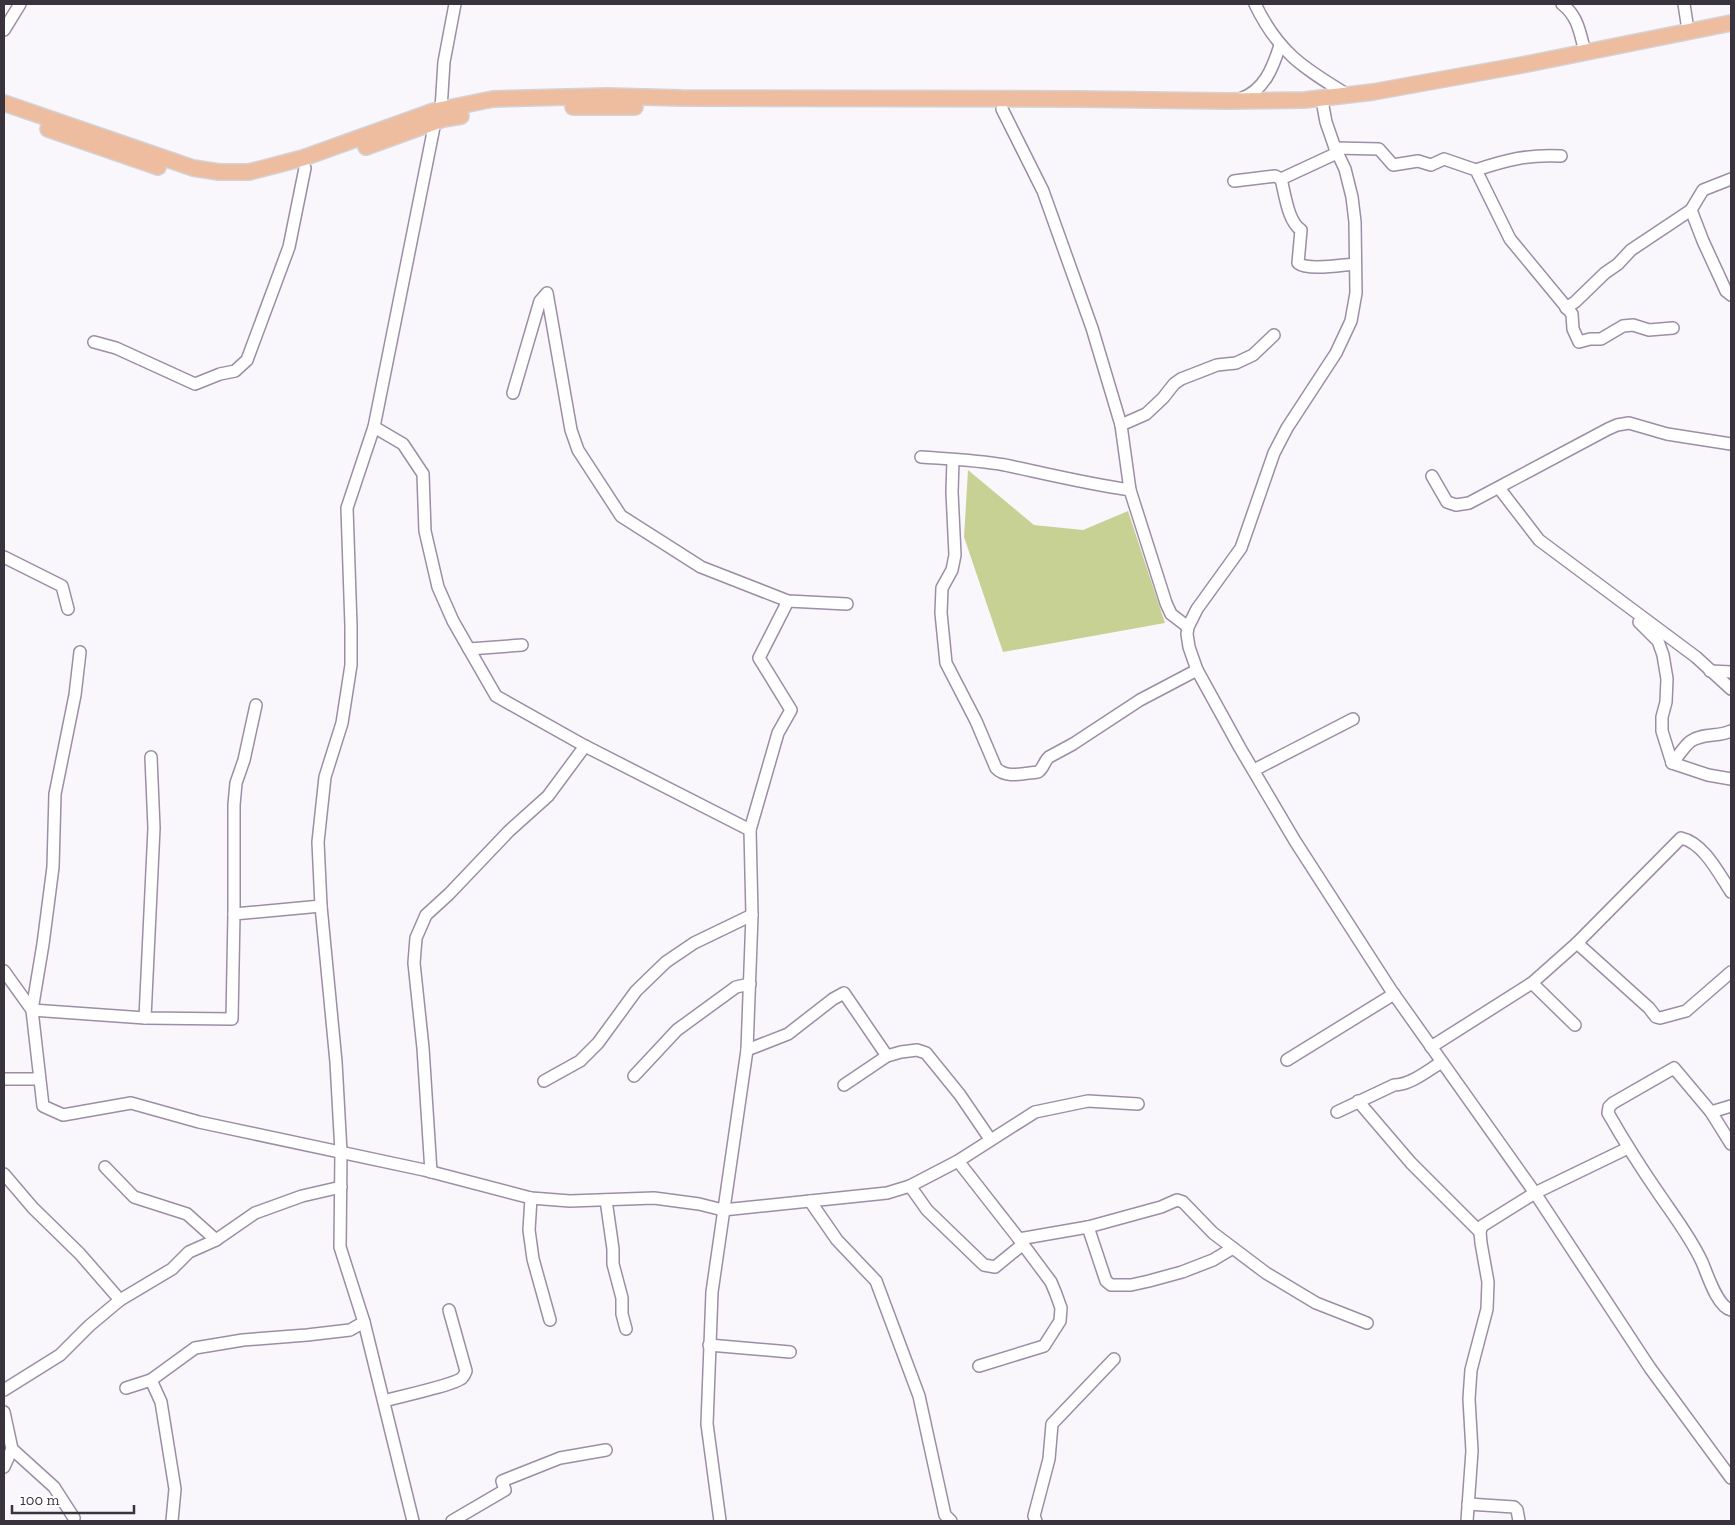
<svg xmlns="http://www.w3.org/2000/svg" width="1735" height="1525" font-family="'Zilla Slab',serif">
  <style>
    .forest { fill: #c8d194 }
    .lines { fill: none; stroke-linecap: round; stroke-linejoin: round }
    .minor-casing { stroke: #9c8ea5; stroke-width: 14 }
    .major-casing { stroke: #d3d2d4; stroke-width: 18 }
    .minor { stroke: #fff; stroke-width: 11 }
    .major { stroke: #eebc9e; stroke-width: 15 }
  </style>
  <rect width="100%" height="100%" fill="#faf7fc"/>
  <!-- forest -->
  <path class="forest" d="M968,470L1034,525L1083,530L1128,511L1165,623L1003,652L964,537Z"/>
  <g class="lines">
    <defs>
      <g id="minor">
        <path d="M1255,4C1278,52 1303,68 1348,95"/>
        <path d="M1562,4C1578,16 1580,33 1585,52"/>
        <path d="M1684,4L1688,30"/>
        <path d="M4,30L20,4"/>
        <path d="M1240,99C1264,91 1273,68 1280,45"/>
        <path d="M1323,106L1326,122L1335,148L1345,169L1352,197L1355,222L1356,293L1351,321L1336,353L1287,428L1274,453L1241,548L1197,609L1188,627L1187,634L1189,647L1197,670L1240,748L1295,841L1391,990L1535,1193L1650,1368L1731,1478"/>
        <path d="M441,109L444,62L455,4"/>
        <path d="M1002,109L1043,191L1092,328L1121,425L1130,490"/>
        <path d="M1335,148L1379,149L1393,165L1418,161L1431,165L1444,159L1476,170L1510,239L1572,314L1573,329L1579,342L1590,339H1601L1623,326L1633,325L1649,330L1673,328"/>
        <path d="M1476,170C1506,160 1529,154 1561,156"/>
        <path d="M1281,179C1285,194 1288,222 1301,230L1298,263C1308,271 1341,265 1355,264"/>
        <path d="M1731,179L1703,190L1691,210L1703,241L1726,291L1731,295"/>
        <path d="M1234,181L1275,176L1281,179L1337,153"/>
        <path d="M1566,308L1575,302L1605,273L1618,264L1631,250L1691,210"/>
        <path d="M94,342L116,348L195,384L220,374L235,371L247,360L289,247L305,168"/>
        <path d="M513,393L540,301L547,293L571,430L578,450L621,516L701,567L788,601L847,604"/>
        <path d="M1121,425L1146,414L1163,398L1174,384L1181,379L1217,365L1236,363L1253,355L1274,335"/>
        <path d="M374,427L403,444L423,474L425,531L438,587L453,621L469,649"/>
        <path d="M921,457C949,459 977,460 1005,465C1047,474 1088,484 1130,490L1166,603L1171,614L1188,627"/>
        <path d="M953,460L952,492L955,555L952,570L942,588L941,613L946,663L976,721L996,768C1006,779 1024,773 1038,772C1044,768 1044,761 1049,757L1073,744L1140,700L1197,670"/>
        <path d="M1432,476L1447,502L1456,505L1469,503L1608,429L1617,425L1629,423L1667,434L1731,444"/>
        <path d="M1499,488L1539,540L1696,657L1731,689"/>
        <path d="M4,557L62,586L68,609"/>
        <path d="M1639,622L1658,641L1663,655L1667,679L1666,702L1662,717V731L1672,763"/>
        <path d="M522,645L469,649L496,696L585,746L750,830"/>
        <path d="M80,652L75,695L55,794L53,867L43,944L32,1010L43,1106L63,1115L131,1103L199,1122L424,1170L531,1198L570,1201L654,1198L699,1204L723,1210L887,1193L910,1186L958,1161L1035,1112L1088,1101L1138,1104"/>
        <path d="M1710,671L1731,672"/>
        <path d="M1672,763C1678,757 1684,746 1691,741C1703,733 1719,737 1731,731"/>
        <path d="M1672,763L1708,775L1731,779"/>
        <path d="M1254,770L1353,719"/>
        <path d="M234,914V805L236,783L244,760L256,705"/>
        <path d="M1577,943L1649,1008L1656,1017L1660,1018L1686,1011L1731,972"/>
        <path d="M4,971L32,1010L145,1018L232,1019L234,914L321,906"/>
        <path d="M1532,983L1575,1025"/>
        <path d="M145,1018L154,828L151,757"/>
        <path d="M1431,1047L1532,983L1577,943L1681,838C1704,843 1719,874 1731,892"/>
        <path d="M747,1050L788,1034L833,999L844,993L887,1056"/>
        <path d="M1287,1060L1394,994"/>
        <path d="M634,1076L677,1030L736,987L750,984"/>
        <path d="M4,1079H39"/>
        <path d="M544,1081L580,1061L598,1043L636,991L666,962L694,943L752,915"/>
        <path d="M844,1085L887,1056L901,1052L917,1050L926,1053L960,1095L990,1139"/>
        <path d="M1358,1101L1411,1163L1480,1232"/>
        <path d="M1337,1112L1394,1085C1411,1085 1428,1070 1442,1062"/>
        <path d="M1711,1112L1731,1106"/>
        <path d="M1731,1144L1711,1112L1674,1068L1613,1103L1609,1107L1608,1113C1624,1141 1641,1168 1659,1194C1674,1216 1691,1238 1702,1262C1708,1276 1717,1306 1731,1310"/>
        <path d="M958,1161L1019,1239L1051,1282L1056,1294L1061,1308L1060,1321L1044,1346L979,1366"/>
        <path d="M105,1167L134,1197L187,1214L216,1240L255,1213L302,1196L341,1187"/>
        <path d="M431,1172L423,1048L414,963L416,938L426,915L449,894L509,831L548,796L585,746"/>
        <path d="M4,1174L33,1208L80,1254L120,1300"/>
        <path d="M910,1186L927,1210L984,1265L995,1267L1022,1245"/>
        <path d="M531,1198L529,1230L533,1259L550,1320"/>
        <path d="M606,1200L613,1249V1264L622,1298V1314L626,1329"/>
        <path d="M810,1201L837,1240L876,1281L919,1396L945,1515L951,1521"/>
        <path d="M1088,1227L1106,1281L1111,1285H1131L1149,1281L1182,1272L1213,1260L1233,1248"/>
        <path d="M1019,1239L1088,1227L1161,1207L1177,1200L1183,1202L1213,1233L1266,1273L1316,1303L1367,1323"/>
        <path d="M709,1345L790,1352"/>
        <path d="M126,1388L151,1380"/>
        <path d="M4,1390L60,1355L89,1326L120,1300L172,1269L189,1252L216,1240"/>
        <path d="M384,1401C398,1397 454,1385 462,1378C464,1376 465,1374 466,1371L449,1310"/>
        <path d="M4,1412L12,1449L54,1487L74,1518"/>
        <path d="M4,1467L12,1449"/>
        <path d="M1468,1504L1514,1507L1517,1510L1519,1521"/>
        <path d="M172,1521L175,1489L161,1402L151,1380L195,1348L243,1340L307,1335L350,1330L364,1322"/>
        <path d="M413,1521L364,1322L340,1247L341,1152L336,1062L321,906L318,842L325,777L342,723L351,665V626L347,508L374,427L435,122"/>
        <path d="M452,1521L505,1490L502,1481L560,1458L606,1450"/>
        <path d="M720,1521L707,1424L712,1292L747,1050L752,915L750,830L778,733L791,710L759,658L788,601"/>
        <path d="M1036,1521L1034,1516L1049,1459L1052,1424L1114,1359"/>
        <path d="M1467,1521L1472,1451L1469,1399L1471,1370L1487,1309L1488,1282L1481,1243L1480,1232L1482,1226L1535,1193L1628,1148"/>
      </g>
      <g id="major">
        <path d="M4,103L193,168L219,172H249L303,158L434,111L493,99L607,96L681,98L1076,99L1226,101L1305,100L1373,92L1522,65L1731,23"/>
        <path d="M573,107H635"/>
        <path d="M48,129L158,167"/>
        <path d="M366,147L443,119L461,116"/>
      </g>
    </defs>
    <!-- minor casing -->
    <use href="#minor" class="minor-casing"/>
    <!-- major casing -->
    <use href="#major" class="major-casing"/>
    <!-- minor -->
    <use href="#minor" class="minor"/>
    <!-- major -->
    <use href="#major" class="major"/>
  </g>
  <!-- border -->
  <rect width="1735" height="1525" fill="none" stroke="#39333d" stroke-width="10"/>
  <!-- scale -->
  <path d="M12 1505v8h122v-8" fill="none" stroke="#39333d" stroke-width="2.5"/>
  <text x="20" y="1505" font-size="15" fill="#39333d" stroke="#ffffff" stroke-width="4" paint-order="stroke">100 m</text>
</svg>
